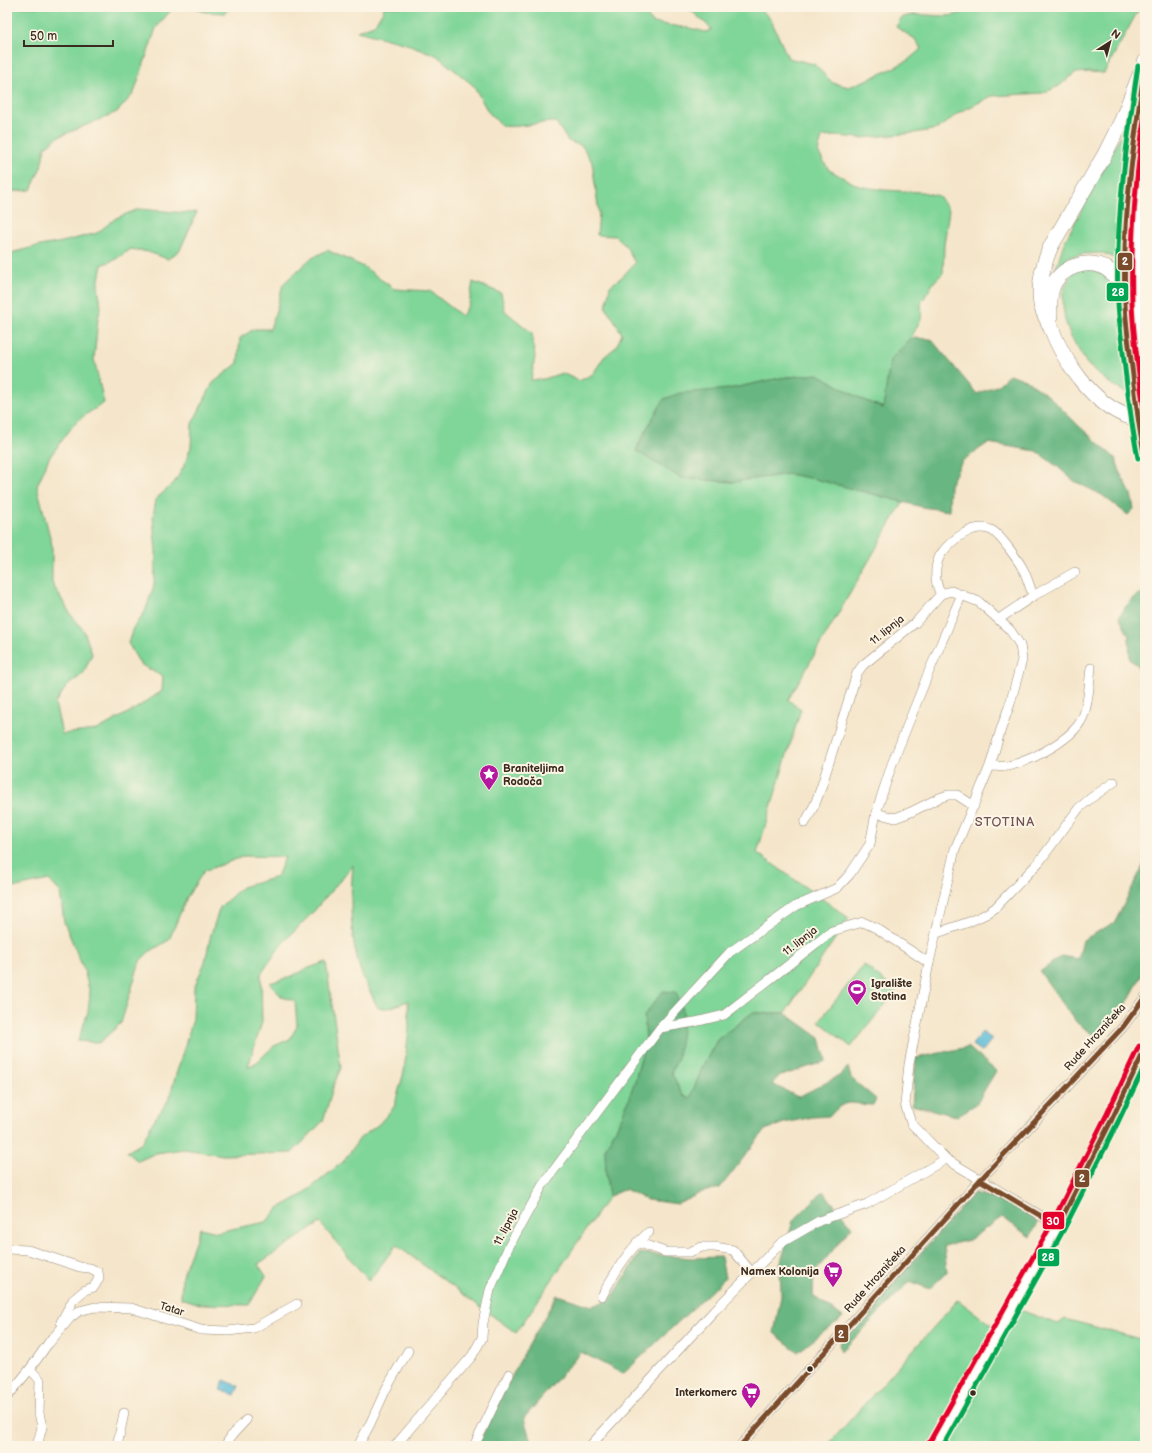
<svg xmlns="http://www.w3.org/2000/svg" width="1152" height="1453" font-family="'Balsamiq Sans',sans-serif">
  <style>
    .green { fill: #80d599; stroke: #5e805c }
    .forest { fill: #68b681; stroke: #527050 }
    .water { fill: #59bbd7; stroke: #4a727a }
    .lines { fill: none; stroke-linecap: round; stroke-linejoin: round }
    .minor-casing { stroke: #988874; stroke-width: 10 }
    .secondary-casing { stroke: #988874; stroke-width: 14 }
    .primary-casing { stroke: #988874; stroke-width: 16 }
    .minor { stroke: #fff; stroke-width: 9 }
    .secondary { stroke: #fff; stroke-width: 13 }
    .primary { stroke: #fff; stroke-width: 15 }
    .secondary-bridge-casing { stroke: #988874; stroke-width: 14; stroke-linecap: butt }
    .secondary-bridge { stroke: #fff; stroke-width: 13 }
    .bus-1-casing { stroke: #fcf5e5; stroke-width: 8 }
    .bus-2-casing { stroke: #fcf5e5; stroke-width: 8 }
    .bus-3-casing { stroke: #fcf5e5; stroke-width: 8 }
    .bus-1 { stroke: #7a4b2a; stroke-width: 5 }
    .bus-2 { stroke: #00a651; stroke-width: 5 }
    .bus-3 { stroke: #e4002b; stroke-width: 5 }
    .bus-dot { fill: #3b2a1e; stroke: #fcf5e5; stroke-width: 1.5 }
    .labels { text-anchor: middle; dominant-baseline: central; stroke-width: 4; stroke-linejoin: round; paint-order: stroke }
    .street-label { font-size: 11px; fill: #3b2a1e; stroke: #fcf5e5 }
    .poi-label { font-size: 11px; font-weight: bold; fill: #3b2a1e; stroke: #fcf5e5; text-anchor: start }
    .quarter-label { font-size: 13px; letter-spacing: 1px; fill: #6e5255; stroke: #fcf5e5 }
    .line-badge { stroke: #fcf5e5; stroke-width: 1.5 }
    .badge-label { font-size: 11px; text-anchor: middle; font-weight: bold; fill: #fff }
  </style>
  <rect width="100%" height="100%" fill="#fcf5e5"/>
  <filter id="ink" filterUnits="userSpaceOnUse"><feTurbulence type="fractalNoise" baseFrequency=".025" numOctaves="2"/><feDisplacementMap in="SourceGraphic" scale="8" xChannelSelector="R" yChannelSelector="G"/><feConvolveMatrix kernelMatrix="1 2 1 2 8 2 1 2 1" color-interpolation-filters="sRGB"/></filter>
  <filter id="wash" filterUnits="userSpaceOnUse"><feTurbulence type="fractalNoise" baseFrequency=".012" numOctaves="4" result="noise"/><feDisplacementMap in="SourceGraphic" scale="16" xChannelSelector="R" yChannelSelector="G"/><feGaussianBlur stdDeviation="0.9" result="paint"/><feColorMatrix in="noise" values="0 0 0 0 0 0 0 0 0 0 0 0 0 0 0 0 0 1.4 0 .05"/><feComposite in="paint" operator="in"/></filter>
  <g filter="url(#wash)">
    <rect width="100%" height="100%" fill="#f5e6cb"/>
    <!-- green -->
    <g class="green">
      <path d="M7,7H189L172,9L156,28L134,93L117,112L58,137L45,147L41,167L31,190L7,192Z"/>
      <path d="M192,7H231L225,13L205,12Z"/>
      <path d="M384,7H640L653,23L689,28L706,32L712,29L687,7H759L771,20L788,58L814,64L833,83L849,87L883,73L907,61L921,49L915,39L896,27L901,18C905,17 909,15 913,15C930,13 957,22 969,7H1140L1104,73L1090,72L1075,73L1059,86L1043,93L992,96L960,112L937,129L914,133L861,138L835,136L822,137L818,152L829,170L859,186L883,190L922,192L939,196L949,210L944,245L943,273L934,282L921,303L922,317L911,338L890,360L884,408L861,399L818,374L780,378L729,389L648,426L636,450L681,478L732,482L789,474L815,479L903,502L788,700L801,709L757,853L849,918L785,1013H752L717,1040L703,1066L690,1098L683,1096L671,1072L678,1058L646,1040L635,1081L622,1117L605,1149L606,1174L609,1197L606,1200L516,1333L396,1245L369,1281L320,1223L258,1264L266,1276L249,1305L200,1304L181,1298L182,1276L200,1228L217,1232L266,1222L279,1208L302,1195L344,1161L360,1138L379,1124L394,1107L404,1072L409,1028L408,1001L389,1008H378C373,997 367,986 362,975C349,939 350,901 353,865L314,911L281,945L261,974L262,1022L248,1067L257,1062L274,1046L290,1039L297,1026L295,1001L282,997L270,983L292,976L306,969L326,962L341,1068L334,1084L323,1121L292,1153L223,1155L184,1149L156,1153L138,1161L127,1152L142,1143L152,1123L168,1101L193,1019L194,988L205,962L211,934L220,907L242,887L277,877L285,857L245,856L204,871L187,897L169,940L149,952L140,961L121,1023L99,1043L78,1041L88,1012L90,993L84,970L64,922L60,892L49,880L7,889V254L34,247L62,242L97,233L116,218L139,209L187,213L197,212L180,250L168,259L148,252L131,249L116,259L102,265L98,285L101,308L98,318L94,359L104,403L85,415L75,423L49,458L37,486L52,545V583L71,615L84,631L92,654L83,674L67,686L55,703L62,734L97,730L135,709L162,691L163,677L140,664L128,643L133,628L145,612L154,585L156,552L153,517L156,499L174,483L183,468L191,447L192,424L213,383L238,363L240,338L254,329H270L277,307L283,284L309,260L327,250L364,267L394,289L430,291L462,316L469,304L473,282L501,293L505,311L532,333L535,357L531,380L544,379L562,373L579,381L593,374L604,357L616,347L622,334L613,318L606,308L610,286L623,276L635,263L626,246L615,236L597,235L599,213L592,162L582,146L568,141L556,122C538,122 520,128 502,126L488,112L474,86L436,55L410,45L357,31L374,25L383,11Z"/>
      <path d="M1130,118L1121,265L1114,258L1103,253L1083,254L1069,257L1054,273L1064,243Z"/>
      <path d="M1083,268L1105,272L1121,293L1128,394L1108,382L1087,364L1071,337L1065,320L1063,305V292L1069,278L1074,271Z"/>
      <path d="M864,965L896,991L851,1047L819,1021Z"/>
      <path d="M958,1300L999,1331L1012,1307L1058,1324L1065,1319L1140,1339L1145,1315V1446H827Z"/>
    </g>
    <!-- forest -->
    <g class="forest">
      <path d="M911,338L931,339L977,394L998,385L1010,374L1026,380L1050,397L1080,427L1116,459L1121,475L1131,494L1134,509L1128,515L1102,495L1074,481L1058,467L1036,451L988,443L962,461L950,485L949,511L922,507L815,479L789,474L732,482L681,478L636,451L648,426L664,399L680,393L729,389L780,378L818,374L861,399L883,408L890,360Z"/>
      <path d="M1138,594H1145V691L1140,678L1138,665L1130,660L1129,636L1119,617L1126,606Z"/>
      <path d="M1145,862V969L1123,1011L1099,1038L1077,1023L1040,972L1061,956L1078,959L1083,940L1115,922Z"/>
      <path d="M663,991L676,992L684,1015L678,1058L671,1072L683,1096L690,1098L703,1066L717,1040L752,1013H785L820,1038L826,1061L778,1077L772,1084L798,1097L839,1076L848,1067L851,1078L876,1099L873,1105C851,1105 847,1096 830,1116L813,1117L784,1123L765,1130L720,1188L702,1192L678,1204L647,1200L625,1189L614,1194L609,1197L606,1174L605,1149L622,1117L635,1081L646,1040L644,1016Z"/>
      <path d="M968,1047L996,1071L976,1104L957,1116L912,1105L916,1058Z"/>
      <path d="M823,1191L852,1227L814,1273L813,1296L843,1317L798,1352L774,1333L781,1296L780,1265L793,1221Z"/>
      <path d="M974,1193C1000,1200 1019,1203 1038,1223L1030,1237L1002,1217L969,1240L944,1246L947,1272L929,1289L910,1281L841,1352L839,1344Z"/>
      <path d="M640,1253L691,1258L721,1257L725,1278L623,1374L581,1352L524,1418L532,1446H477L518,1364L557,1295L592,1306L611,1299Z"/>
    </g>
    <!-- water -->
    <g class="water">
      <path d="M982,1032L992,1039L982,1052L972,1045Z"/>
      <path d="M224,1380L239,1386L235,1395L220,1390Z"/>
    </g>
  </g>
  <g filter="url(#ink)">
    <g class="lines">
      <defs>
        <g id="minor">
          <path d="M941,594C934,583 934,565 941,554C951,540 974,522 991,530C1000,534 1021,564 1025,573C1028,581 1031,589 1033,596"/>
          <path d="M999,619L1033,596L1075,572"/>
          <path d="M990,766C996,766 1003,767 1008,766C1031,761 1077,738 1084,714C1089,701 1089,682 1091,668"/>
          <path d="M876,813L895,818L911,812L939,798L948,795H957L974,806"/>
          <path d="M805,823L815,804L821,788L857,673L863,665L916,622L941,594L951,591L979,602L1010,630L1020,645L1022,660L1010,704L1001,729L990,766L955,849L929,963L909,1064L905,1104L911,1123L946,1159L1058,1226"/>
          <path d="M937,933L969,922L986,914L995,908L1039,862L1079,808L1091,798L1114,782"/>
          <path d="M660,1028L695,1022L724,1015L832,931L863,922L876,928L929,963"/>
          <path d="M637,1242L665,1252H689L702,1247H715L733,1250L752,1273"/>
          <path d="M7,1249L28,1250L80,1267L90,1268L98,1272L99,1278L94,1287L85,1290L73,1300L61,1322"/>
          <path d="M602,1296C615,1272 628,1250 649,1232"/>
          <path d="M49,1343L70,1318L79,1311L95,1307L131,1308L201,1330L228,1331L254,1328L297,1304"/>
          <path d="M30,1369L40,1380L39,1413L42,1427L37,1446"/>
          <path d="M7,1397L30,1369L52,1338"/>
          <path d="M117,1446L124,1413"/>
          <path d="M225,1446L232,1435L246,1420"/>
          <path d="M358,1446L370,1424L386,1389L408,1351"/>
          <path d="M395,1446L472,1356L482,1338L483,1323L490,1290L508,1248L542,1186L660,1028L730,952L796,906L837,888L850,874L870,844L876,813L892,764L928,674L962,594"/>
          <path d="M474,1446L509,1374"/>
          <path d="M590,1446L714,1311L781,1243L819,1221L867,1204L946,1159"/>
          <path d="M740,1446L980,1180L1123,1027L1145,997"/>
        </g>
        <g id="secondary">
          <path d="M1145,148L1142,173L1137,260L1140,345L1145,374"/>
          <path d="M1134,384C1117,280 1127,180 1143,76"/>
          <path d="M1141,441L1145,456"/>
          <path d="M935,1446L1058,1226L1112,1119L1145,1049"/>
        </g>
        <g id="primary">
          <path d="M1145,62L1122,120L1104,156L1051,246C1043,264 1038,285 1041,305C1043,313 1048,321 1051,328C1064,362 1092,403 1127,416C1133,418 1139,419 1145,421"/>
          <path d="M1050,316C1050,307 1049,296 1052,288C1059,267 1089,257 1107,269C1115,275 1120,282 1125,290"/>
        </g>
      </defs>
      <!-- minor casing -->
      <use href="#minor" class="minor-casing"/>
      <!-- secondary casing -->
      <use href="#secondary" class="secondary-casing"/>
      <!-- primary casing -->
      <use href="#primary" class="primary-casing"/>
      <!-- minor -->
      <use href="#minor" class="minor"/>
      <!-- secondary -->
      <use href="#secondary" class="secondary"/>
      <!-- primary -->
      <use href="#primary" class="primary"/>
      <defs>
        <path id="secondary-bridge" d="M1134,384L1141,441"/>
      </defs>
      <!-- secondary-bridge casing -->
      <use href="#secondary-bridge" class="secondary-bridge-casing"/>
      <!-- secondary-bridge -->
      <use href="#secondary-bridge" class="secondary-bridge"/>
      <defs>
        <g id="bus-1">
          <path d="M1145,67C1133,145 1122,223 1125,303C1126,330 1131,357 1134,384C1137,408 1139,432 1145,456"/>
          <path d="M980,1180L1058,1226L1112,1119L1145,1049"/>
          <path d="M740,1446L980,1180L1123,1027L1145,997"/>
        </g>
        <g id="bus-2">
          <path d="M1138,66C1126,145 1115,224 1118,304C1120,332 1124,359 1127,386C1130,410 1133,434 1138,458"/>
          <path d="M943,1446L1064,1229L1118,1122L1145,1065"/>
        </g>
        <g id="bus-3">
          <path d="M1145,113C1136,175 1130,239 1132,302C1133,340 1140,379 1145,417"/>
          <path d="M929,1443L1052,1223L1106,1116L1139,1046"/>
        </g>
      </defs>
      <!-- bus-1 casing -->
      <use href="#bus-1" class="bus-1-casing"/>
      <!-- bus-2 casing -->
      <use href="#bus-2" class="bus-2-casing"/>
      <!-- bus-3 casing -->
      <use href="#bus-3" class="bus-3-casing"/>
      <!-- bus-1 -->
      <use href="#bus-1" class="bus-1"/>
      <!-- bus-2 -->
      <use href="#bus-2" class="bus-2"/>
      <!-- bus-3 -->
      <use href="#bus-3" class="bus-3"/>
    </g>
  </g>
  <!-- icons -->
  <defs>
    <symbol id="sight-pin" viewBox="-11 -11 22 30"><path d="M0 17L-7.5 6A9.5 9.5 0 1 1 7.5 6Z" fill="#b5179e" stroke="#fcf5e5"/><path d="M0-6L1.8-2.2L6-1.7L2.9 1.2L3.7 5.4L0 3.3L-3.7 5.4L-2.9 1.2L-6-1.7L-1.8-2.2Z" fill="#fff"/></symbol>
    <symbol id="stadium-pin" viewBox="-11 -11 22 30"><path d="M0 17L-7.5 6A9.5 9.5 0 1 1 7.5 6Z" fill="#b5179e" stroke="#fcf5e5"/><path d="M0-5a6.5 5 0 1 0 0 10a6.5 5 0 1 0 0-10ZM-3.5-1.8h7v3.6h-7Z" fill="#fff"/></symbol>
    <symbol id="supermarket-pin" viewBox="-11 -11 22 30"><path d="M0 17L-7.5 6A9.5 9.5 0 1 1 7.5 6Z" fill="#b5179e" stroke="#fcf5e5"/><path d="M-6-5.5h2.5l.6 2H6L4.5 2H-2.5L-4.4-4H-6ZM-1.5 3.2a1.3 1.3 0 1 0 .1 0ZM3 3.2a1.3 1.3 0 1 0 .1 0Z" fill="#fff"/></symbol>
  </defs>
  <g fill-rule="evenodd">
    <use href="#sight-pin" x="478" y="763" width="22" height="30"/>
    <use href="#stadium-pin" x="846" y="978" width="22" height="30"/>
    <use href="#supermarket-pin" x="822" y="1260" width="22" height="30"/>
    <use href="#supermarket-pin" x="740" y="1381" width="22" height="30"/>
  </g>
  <!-- markers -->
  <g class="bus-dot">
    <circle cx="810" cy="1369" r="3.5"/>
    <circle cx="973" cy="1393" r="3.5"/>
  </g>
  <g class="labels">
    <!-- street labels -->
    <g class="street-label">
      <text transform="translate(887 630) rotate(-39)">11. lipnja</text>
      <text transform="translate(800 941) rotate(-38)">11. lipnja</text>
      <text transform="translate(1095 1037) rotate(-48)">Rude Hrozničeka</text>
      <text transform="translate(506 1227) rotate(-62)">11. lipnja</text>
      <text transform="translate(875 1279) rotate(-48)">Rude Hrozničeka</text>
      <text transform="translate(172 1309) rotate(17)">Tatar</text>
    </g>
    <!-- poi labels -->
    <g class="poi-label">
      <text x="503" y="768">Braniteljima<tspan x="503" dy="13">Rodoča</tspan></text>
      <text x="871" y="983">Igralište<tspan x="871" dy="13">Stotina</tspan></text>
      <text x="819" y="1271" text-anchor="end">Namex Kolonija</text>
      <text x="737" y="1392" text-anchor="end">Interkomerc</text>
    </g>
    <!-- quarter labels -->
    <g class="quarter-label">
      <text x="1005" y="822">STOTINA</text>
    </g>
  </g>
  <g class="line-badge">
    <rect x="1117" y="252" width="16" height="19" rx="4" fill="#7a4b2a"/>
    <rect x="1106" y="282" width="23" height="20" rx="4" fill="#00a651"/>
    <rect x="1074" y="1169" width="16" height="19" rx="4" fill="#7a4b2a"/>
    <rect x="1042" y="1211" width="23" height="19" rx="4" fill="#e4002b"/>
    <rect x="1037" y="1248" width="23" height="19" rx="4" fill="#00a651"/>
    <rect x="834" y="1324" width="15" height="19" rx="4" fill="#7a4b2a"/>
  </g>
  <g class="badge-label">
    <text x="1125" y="265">2</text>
    <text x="1118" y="296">28</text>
    <text x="1082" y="1182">2</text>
    <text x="1053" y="1225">30</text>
    <text x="1048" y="1261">28</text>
    <text x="841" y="1338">2</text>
  </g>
  <!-- margin -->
  <rect width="1152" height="1453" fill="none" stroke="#fcf5e5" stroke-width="24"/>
  <!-- north arrow -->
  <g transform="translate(1110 42) rotate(36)" stroke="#fcf5e5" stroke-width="3" paint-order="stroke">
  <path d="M0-3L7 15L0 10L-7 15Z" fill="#3b2a1e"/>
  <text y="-6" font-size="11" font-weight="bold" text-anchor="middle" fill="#3b2a1e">N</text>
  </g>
  <!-- scale -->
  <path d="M24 40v6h89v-6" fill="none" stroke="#3b2a1e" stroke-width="2"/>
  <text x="30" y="40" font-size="12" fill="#3b2a1e" stroke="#fcf5e5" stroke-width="3" paint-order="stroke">50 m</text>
</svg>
